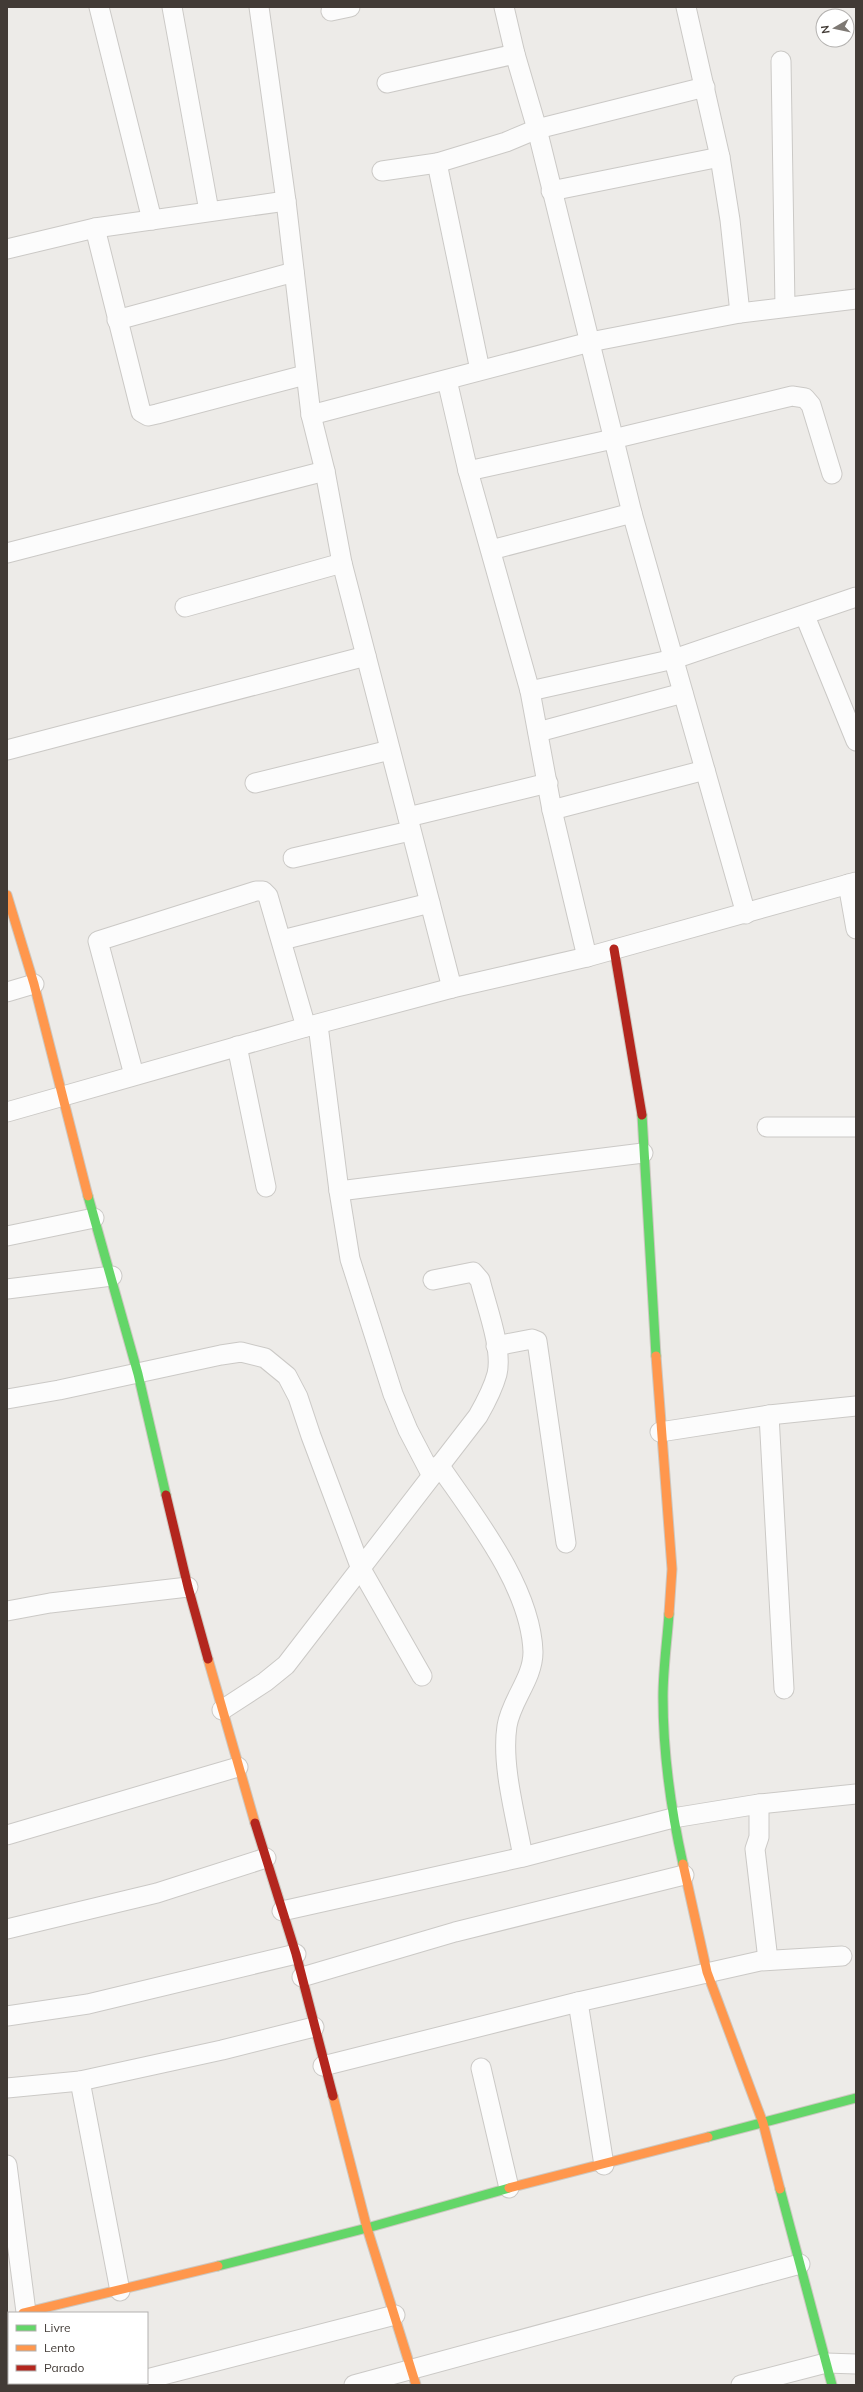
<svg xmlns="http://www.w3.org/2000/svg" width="863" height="2392" font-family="Mulish,sans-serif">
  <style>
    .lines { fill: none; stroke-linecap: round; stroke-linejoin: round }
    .street-casing { stroke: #cbc9c6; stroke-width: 21 }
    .fast-casing { stroke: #cdc8c1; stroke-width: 11 }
    .slow-casing { stroke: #cdc8c1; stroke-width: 11 }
    .jam-casing { stroke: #cdc8c1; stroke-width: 11 }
    .street { stroke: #fcfcfc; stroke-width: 19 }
    .fast { stroke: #63d668; stroke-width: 9 }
    .slow { stroke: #ff974d; stroke-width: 9 }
    .jam { stroke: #b3261e; stroke-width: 9 }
  </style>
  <rect width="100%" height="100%" fill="#edebe8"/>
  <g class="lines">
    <defs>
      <g id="street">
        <path d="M99,7L152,220"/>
        <path d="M172,7L209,211"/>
        <path d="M259,7L286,201L311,415L325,471L342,563L452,988"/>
        <path d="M504,7L515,54L537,129L632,513L746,914"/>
        <path d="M686,7L720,157L730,220L740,313"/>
        <path d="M331,11L350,7"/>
        <path d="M781,61L785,307"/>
        <path d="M387,83L515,54"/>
        <path d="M437,163L480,370"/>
        <path d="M382,171L437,163L506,142L537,129L705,87"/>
        <path d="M551,191L720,157"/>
        <path d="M95,228L141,412L148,416L157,414L305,375"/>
        <path d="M7,249L95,228L286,201"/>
        <path d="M117,320L294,272"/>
        <path d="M447,380L468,471L530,691L552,810L587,957"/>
        <path d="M311,415L590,342L740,313L856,299"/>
        <path d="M468,471L613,439L792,396L805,398L811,405L832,474"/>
        <path d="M491,550L632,513"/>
        <path d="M7,553L325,471"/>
        <path d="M185,607L342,563"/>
        <path d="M805,616L856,741"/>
        <path d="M530,691L674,659L856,597"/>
        <path d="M538,732L683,693"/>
        <path d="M7,750L366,656"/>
        <path d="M255,783L390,750"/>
        <path d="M552,810L705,770"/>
        <path d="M408,817L548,783"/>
        <path d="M293,858L410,831"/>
        <path d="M848,884L856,929"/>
        <path d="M282,940L430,903"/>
        <path d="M7,992L34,984"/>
        <path d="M318,1025L339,1191L350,1259L393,1394L408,1430L431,1474"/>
        <path d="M237,1046L266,1187"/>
        <path d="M134,1075L98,941L256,891H263L268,896L306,1027"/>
        <path d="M7,1112L306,1027L452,988L587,957L856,882"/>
        <path d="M767,1127H856"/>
        <path d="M339,1191L643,1153"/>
        <path d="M7,1236L94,1218"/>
        <path d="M7,1289L112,1276"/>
        <path d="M496,1346L532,1339L537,1341L566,1543"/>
        <path d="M7,1399L59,1390L221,1355L241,1352L265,1358L287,1376L298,1397L311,1436L361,1569L422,1676"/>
        <path d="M769,1415L784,1689"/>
        <path d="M660,1432L769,1415L856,1406"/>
        <path d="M439,1465C474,1516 531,1587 533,1652C533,1679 511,1700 507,1726C501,1765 516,1817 523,1857"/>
        <path d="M7,1611L50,1603L188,1587"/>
        <path d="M222,1710L265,1682L286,1665L478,1416C486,1402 493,1389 497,1374C503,1349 486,1305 480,1280L473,1272L433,1280"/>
        <path d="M759,1804V1837L755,1849L768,1960"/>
        <path d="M7,1835L238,1767"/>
        <path d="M282,1911L523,1857L673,1818L759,1804L856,1794"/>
        <path d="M7,1929L157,1893L266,1858"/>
        <path d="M302,1977L455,1932L684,1875"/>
        <path d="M578,2002L604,2165"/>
        <path d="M7,2016L88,2004L296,1954"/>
        <path d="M323,2066L578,2002L760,1961L842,1956"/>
        <path d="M481,2068L509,2188"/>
        <path d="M80,2081L120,2291"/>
        <path d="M7,2088L80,2081L222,2050L314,2027"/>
        <path d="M7,2165L26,2312"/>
        <path d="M147,2379L395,2315"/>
        <path d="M32,2383L33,2385"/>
        <path d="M98,2383L99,2385"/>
        <path d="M125,2385L133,2383"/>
        <path d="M354,2385L800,2264"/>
        <path d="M741,2385L826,2363L856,2364"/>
      </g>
      <g id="fast">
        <path d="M642,1115L656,1356"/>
        <path d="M88,1196L138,1374L166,1495"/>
        <path d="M669,1614C667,1642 663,1669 663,1697C663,1753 671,1810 683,1864"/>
        <path d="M708,2137L856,2098"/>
        <path d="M780,2189L832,2385"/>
        <path d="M218,2266L367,2228L509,2188"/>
      </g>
      <g id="slow">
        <path d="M7,895L34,984L88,1196"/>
        <path d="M656,1356L672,1569L669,1614"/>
        <path d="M208,1659L255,1823"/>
        <path d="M683,1864L707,1972L763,2123L780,2189"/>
        <path d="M333,2096L367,2228L416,2385"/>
        <path d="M509,2188L708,2137"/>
        <path d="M23,2313L218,2266"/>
      </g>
      <g id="jam">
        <path d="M614,949L642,1115"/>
        <path d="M166,1495L188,1587L208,1659"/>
        <path d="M255,1823L296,1954L333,2096"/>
      </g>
    </defs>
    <!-- street casing -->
    <use href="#street" class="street-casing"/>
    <!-- fast casing -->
    <use href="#fast" class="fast-casing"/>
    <!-- slow casing -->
    <use href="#slow" class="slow-casing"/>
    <!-- jam casing -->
    <use href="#jam" class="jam-casing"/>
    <!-- street -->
    <use href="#street" class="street"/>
    <!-- fast -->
    <use href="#fast" class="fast"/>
    <!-- slow -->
    <use href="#slow" class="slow"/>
    <!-- jam -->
    <use href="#jam" class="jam"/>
  </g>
  <!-- border -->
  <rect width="863" height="2392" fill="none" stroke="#423b36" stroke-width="16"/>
  <!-- legend -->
  <rect x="8" y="2312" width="140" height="72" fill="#ffffff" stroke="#b3b1af"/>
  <rect x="16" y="2325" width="20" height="6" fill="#63d668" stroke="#b3b1af"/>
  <text x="44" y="2332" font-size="12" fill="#423b36">Livre</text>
  <rect x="16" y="2345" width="20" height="6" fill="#ff974d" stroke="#b3b1af"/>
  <text x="44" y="2352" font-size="12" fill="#423b36">Lento</text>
  <rect x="16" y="2365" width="20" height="6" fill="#b3261e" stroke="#b3b1af"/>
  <text x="44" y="2372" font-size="12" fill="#423b36">Parado</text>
  <!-- north arrow -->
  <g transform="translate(835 28) rotate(261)"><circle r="19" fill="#ffffff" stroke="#b3b1af"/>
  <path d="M0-3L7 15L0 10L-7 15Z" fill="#7e7974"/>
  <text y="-6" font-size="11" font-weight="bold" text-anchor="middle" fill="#423b36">N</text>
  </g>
</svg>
